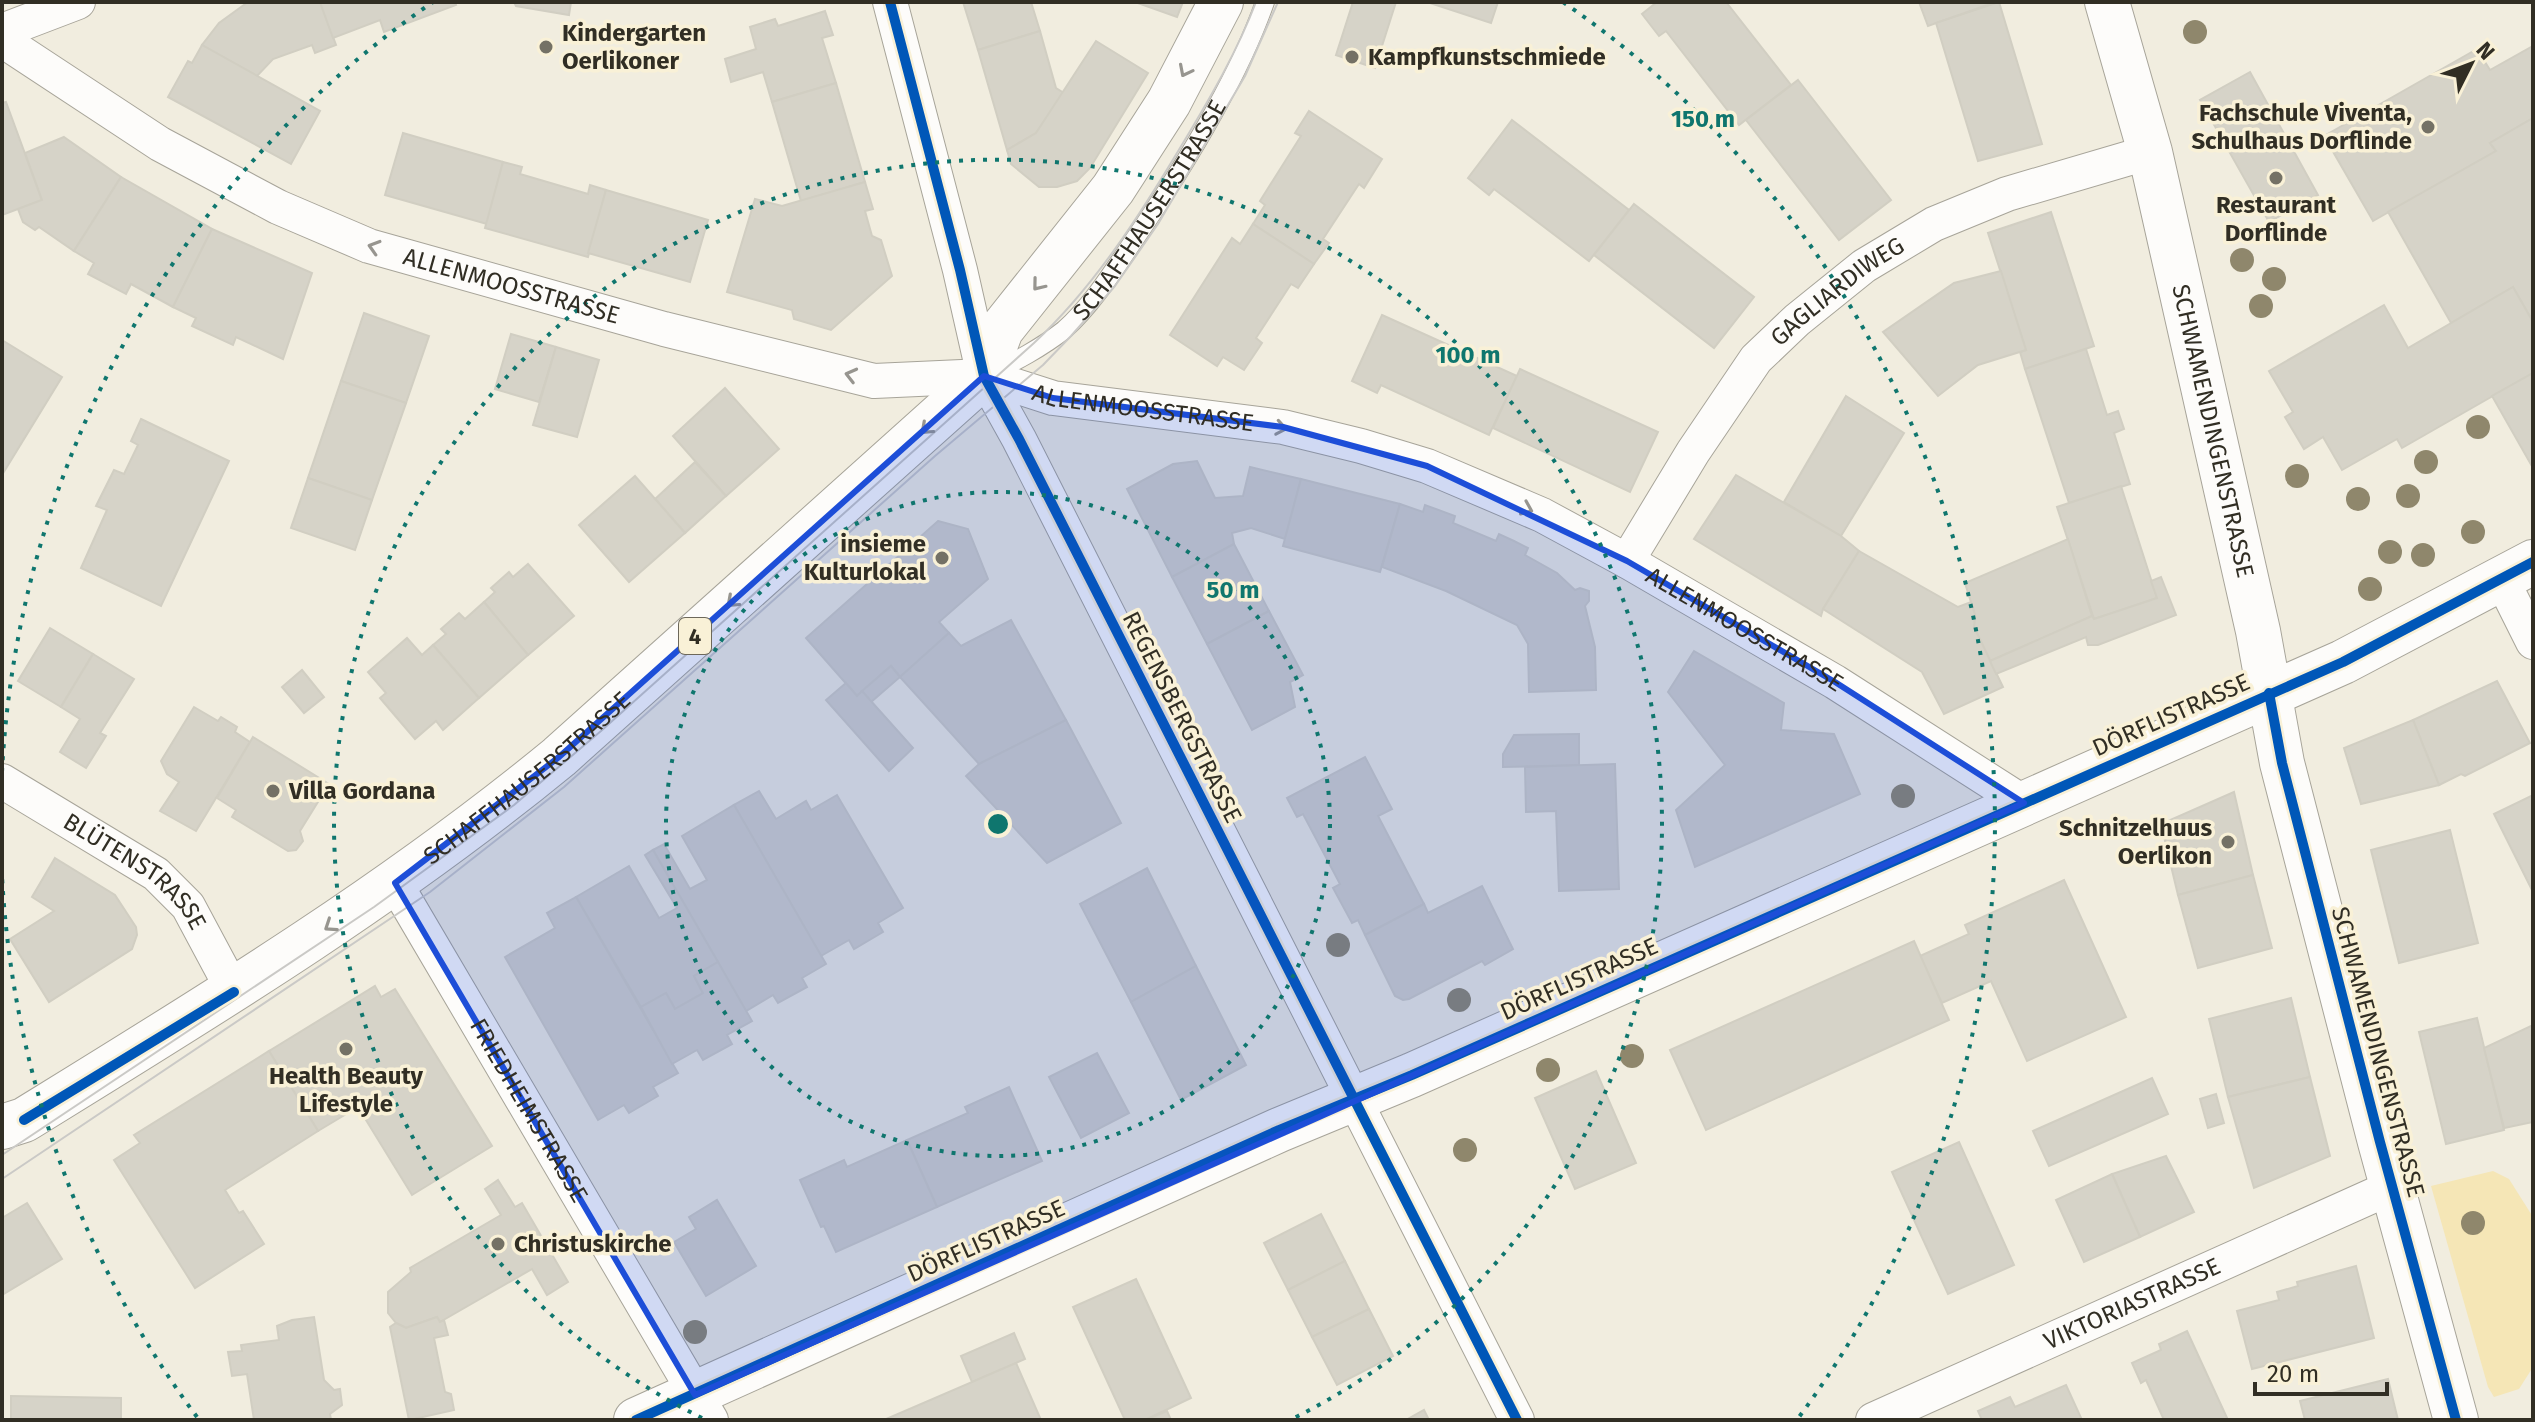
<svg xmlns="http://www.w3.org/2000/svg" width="2535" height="1422" font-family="'Fira Sans',sans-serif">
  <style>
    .green { fill: #f5e6b6 }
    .building { fill: #d6d3c8; stroke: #d1cec2; stroke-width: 2 }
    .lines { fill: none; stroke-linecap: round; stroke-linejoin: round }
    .service-casing { stroke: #a7a499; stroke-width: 20 }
    .minor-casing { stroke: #a7a499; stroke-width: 36 }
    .tertiary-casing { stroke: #a7a499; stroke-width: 46 }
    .primary-casing { stroke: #a7a499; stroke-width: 46 }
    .service { stroke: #fdfcfa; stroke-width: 18 }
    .minor { stroke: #fdfcfa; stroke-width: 34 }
    .tertiary { stroke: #fdfcfa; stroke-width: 44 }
    .primary { stroke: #fdfcfa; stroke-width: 44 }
    .tram { stroke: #cac9c6; stroke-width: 2 }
    .cycleway-casing { stroke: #f9f1d7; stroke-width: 15 }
    .cycleway { stroke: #0057b8; stroke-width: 10 }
    .tree { fill: #8f876c }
    .oneway { stroke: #97958f }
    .marked { fill: #1d4ed8; fill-opacity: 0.2; stroke: #1d4ed8; stroke-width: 6; stroke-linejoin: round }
    .ring { fill: none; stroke: #0f766e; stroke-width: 4; stroke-dasharray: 4 8 }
    .poi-dot { fill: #747165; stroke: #f9f1d7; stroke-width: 3 }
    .labels { text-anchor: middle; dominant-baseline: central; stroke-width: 7; stroke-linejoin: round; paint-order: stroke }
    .shield { fill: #f9f1d7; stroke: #6d685a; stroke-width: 2 }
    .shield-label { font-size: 22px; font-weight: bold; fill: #312e24 }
    .poi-label { font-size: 24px; font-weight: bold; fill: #312e24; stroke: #f9f1d7; text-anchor: start }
    .street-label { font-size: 24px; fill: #312e24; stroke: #f9f1d7 }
    .centre { fill: #0f766e; stroke: #f9f1d7; stroke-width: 4 }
    .ring-label { font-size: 24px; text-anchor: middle; font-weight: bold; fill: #0f766e; stroke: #f9f1d7; stroke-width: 7; stroke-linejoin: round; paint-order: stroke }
  </style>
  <rect width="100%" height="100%" fill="#f1eddf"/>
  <!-- green -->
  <path class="green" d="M2493,1171L2509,1179L2533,1217V1367L2519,1389L2494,1397L2488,1387L2431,1186Z"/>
  <!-- building -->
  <g class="building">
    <path d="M248,2H320L336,45L315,53L312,45L273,59L257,76L202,45L219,23Z"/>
    <path d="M320,2H455L456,5L384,32L380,20L333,38Z"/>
    <path d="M514,2H571L569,15L516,6Z"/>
    <path d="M963,2H1031L1040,31L978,50Z"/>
    <path d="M1135,2H1183L1177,17Z"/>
    <path d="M1353,2H1396L1375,68L1336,55Z"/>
    <path d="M1427,2H1498L1491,23Z"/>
    <path d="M1657,2H1726L1791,85L1739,125L1666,31L1659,36L1642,14Z"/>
    <path d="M1919,2H1989L1990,4L1928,26Z"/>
    <path d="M1999,2L2042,144L1978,161L1936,23Z"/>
    <path d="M825,11L833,35L822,38L836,83L772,102L763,72L731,82L725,59L756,49L750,27L775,19L778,26Z"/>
    <path d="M1040,31L1056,88L1064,93L1036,133L1007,150L978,50Z"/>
    <path d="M1096,41L1148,73L1090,168L1077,181L1057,187H1039L1011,164L1007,150L1036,133Z"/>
    <path d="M202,45L320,111L291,164L168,97L188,61L192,63Z"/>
    <path d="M2533,46V118L2490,143L2496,151L2373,221L2324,136L2477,49L2490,70Z"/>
    <path d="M2250,72L2318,195L2269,222L2200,100Z"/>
    <path d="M1798,80L1891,200L1839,240L1746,120Z"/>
    <path d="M836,83L865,182L801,201L772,102Z"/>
    <path d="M6,102L42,200L2,215V103Z"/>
    <path d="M1309,111L1382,159L1364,188L1359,184L1323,239L1329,243L1314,264L1253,224L1265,205L1260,201L1301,136L1295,133Z"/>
    <path d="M2533,118V322L2513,287L2451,323L2388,212L2496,151L2490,143Z"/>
    <path d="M1512,120L1629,210L1589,261L1494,189L1489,195L1468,178Z"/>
    <path d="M403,133L503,162L487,224L385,195Z"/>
    <path d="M64,137L121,177L74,251L39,227L35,230L23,222L18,209L42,200L25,153Z"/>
    <path d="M503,162L522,167L520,174L588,194L590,185L606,190L588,257L485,228Z"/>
    <path d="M121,177L212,229L173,307L131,284L126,294L88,274L94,263L74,251Z"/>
    <path d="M865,182L873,209L865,211L872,236L881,240L892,276L831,330L794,319L792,310L727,292L755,199L782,206Z"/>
    <path d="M606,190L708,220L690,282L588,253Z"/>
    <path d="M1634,204L1754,297L1714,348L1594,255Z"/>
    <path d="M2051,212L2094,346L2025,369L2020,352L2026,350L1988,233Z"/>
    <path d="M1253,224L1314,264L1298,288L1291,284L1256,338L1262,343L1244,370L1223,357L1217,366L1170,335L1232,238L1240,244Z"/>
    <path d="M212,229L312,273L283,359L236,337L233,345L192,326L196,318L173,307Z"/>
    <path d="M2001,271L2026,350L1978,365L1938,396L1883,332L1954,283Z"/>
    <path d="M2513,287L2533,322V373L2402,448L2397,439L2342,470L2323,437L2304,449L2285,417L2293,412L2269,371L2384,305L2408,348Z"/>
    <path d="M364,313L429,336L406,403L341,381Z"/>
    <path d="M1382,315L1517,376L1489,435L1381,385L1377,393L1352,381Z"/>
    <path d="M511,334L556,347L539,402L495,389Z"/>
    <path d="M2,340L62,377L2,475Z"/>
    <path d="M556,347L599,360L577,437L533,425Z"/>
    <path d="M2086,349L2107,415L2118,411L2124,429L2114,433L2130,484L2069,503L2025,369Z"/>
    <path d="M1520,369L1658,432L1630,492L1493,428Z"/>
    <path d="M2533,373V468L2492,396Z"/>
    <path d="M341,381L406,403L372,500L308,478Z"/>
    <path d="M725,388L779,449L726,496L673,436Z"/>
    <path d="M1846,396L1904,433L1841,536L1784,502Z"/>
    <path d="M141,419L229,461L161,606L81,568L107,510L96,506L114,470L124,474L138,445L131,441Z"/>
    <path d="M1197,461L1215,498L1243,496L1250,467L1301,479L1285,539L1251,528L1232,533L1234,544L1172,577L1127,489L1173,464Z"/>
    <path d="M695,462L726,496L685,533L655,499Z"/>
    <path d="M1736,475L1841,536L1859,551L1823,609L1821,616L1694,539Z"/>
    <path d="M635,476L685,533L629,582L579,525Z"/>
    <path d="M308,478L372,500L355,550L291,528Z"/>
    <path d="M1301,479L1400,504L1380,572L1283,546Z"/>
    <path d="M2121,486L2157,598L2094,619L2057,507Z"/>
    <path d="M1400,504L1423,512L1425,505L1455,516L1453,523L1496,541L1499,534L1514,541L1528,548L1525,555L1557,573L1575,590L1580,588L1589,591V601L1585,606L1595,647L1596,690L1529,692L1528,644L1517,625L1446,591L1382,567Z"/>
    <path d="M938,521L968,529L988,579L939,622L949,633L936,645L900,677L891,666L857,696L806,638Z"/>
    <path d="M2068,539L2092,616L1990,661L1974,627L1975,615L1965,583Z"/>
    <path d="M1234,544L1269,611L1207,644L1172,577Z"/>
    <path d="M1859,551L1958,607L1971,602L1975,615L1974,627L2003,687L1944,714L1922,672L1823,609Z"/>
    <path d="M528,564L574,616L528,655L484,602L495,592L491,588L509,572L513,577Z"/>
    <path d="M2161,577L2176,615L2098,645H2088L2086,637L1996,674L1990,661L2092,616L2094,619L2157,598L2151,581Z"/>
    <path d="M484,602L528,655L479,698L433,645L446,634L441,629L459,613L465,619Z"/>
    <path d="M1269,611L1303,675L1290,682L1295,707L1252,730L1207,644Z"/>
    <path d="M1011,620L1066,720L979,764L900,677L949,633L961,646Z"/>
    <path d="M50,628L93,654L61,707L18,681Z"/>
    <path d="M407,638L422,655L433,645L479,698L443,730L436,721L415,739L380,698L386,693L368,672Z"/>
    <path d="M1694,651L1784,703L1781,730L1834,734L1860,794L1695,867L1676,810L1725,765L1668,692Z"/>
    <path d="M93,654L134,679L100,733L106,736L86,768L60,752L80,719L61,707Z"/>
    <path d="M891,666L900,677L871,702L862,691Z"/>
    <path d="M302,670L324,697L304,713L282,687Z"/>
    <path d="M2497,681L2530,743L2465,776L2461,774L2439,785L2413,720Z"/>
    <path d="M846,683L857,696L862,691L913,748L889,771L826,700Z"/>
    <path d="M194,707L218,721L221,717L237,727L235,732L250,742L196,831L160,811L179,782L167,774L161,761Z"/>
    <path d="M1066,720L1121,823L1047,863L966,776L979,764Z"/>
    <path d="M2413,720L2439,785L2361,804L2344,748Z"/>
    <path d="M1579,734V765L1503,767V754L1514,735Z"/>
    <path d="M253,737L329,784L300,831L303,841L296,850L288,851L232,817L236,810L217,798Z"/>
    <path d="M1365,757L1392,809L1378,816L1424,904L1365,935L1358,920L1352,923L1333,888L1340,884L1303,814L1297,817L1287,798Z"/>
    <path d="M1615,764L1619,889L1559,891L1556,811L1526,812L1525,767Z"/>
    <path d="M759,791L776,819L806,801L811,810L837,795L903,908L878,923L883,932L854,949L849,940L821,956L734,805Z"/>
    <path d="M2234,792L2253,875L2178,895L2161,824Z"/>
    <path d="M2533,795V892L2494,814Z"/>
    <path d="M734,805L826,964L802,978L807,987L778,1003L773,995L746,1011L653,850L664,844L690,889L707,880L682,836Z"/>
    <path d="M2450,830L2478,943L2399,963L2371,850Z"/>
    <path d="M653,850L718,962L694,976L703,993L675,1009L666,993L641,1007L576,897L629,866L659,918L677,908L645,855Z"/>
    <path d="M55,858L115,895L136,927L137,935L132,949L49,1002L10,939L54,911L32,897Z"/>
    <path d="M1147,868L1196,966L1131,1002L1080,904Z"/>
    <path d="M2253,875L2272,948L2198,968L2178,895Z"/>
    <path d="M2064,880L2126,1017L2027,1061L1991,981L1942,1003L1920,956L1969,934L1965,925Z"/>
    <path d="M1482,886L1513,949L1485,965L1482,961L1409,999L1403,1000L1395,996L1365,935L1424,904L1428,913Z"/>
    <path d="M576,897L678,1073L653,1087L658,1096L629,1113L624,1105L598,1120L505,957L555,928L547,913Z"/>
    <path d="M1914,941L1949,1020L1706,1130L1670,1050Z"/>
    <path d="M718,962L752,1021L727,1035L732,1044L703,1060L697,1050L672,1064L641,1007L666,993L675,1009L703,993L694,976Z"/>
    <path d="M1196,966L1246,1065L1181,1100L1131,1002Z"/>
    <path d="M375,986L381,997L395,989L492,1146L412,1195L358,1107L318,1131L269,1051Z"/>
    <path d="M2291,998L2310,1077L2228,1097L2209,1019Z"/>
    <path d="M2477,1018L2504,1130L2446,1144L2419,1032Z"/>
    <path d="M2533,1025V1122L2504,1128L2484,1048Z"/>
    <path d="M269,1051L318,1131L225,1190L239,1213L243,1211L264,1244L195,1288L114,1160L140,1143L134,1135Z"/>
    <path d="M1097,1053L1129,1113L1081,1138L1049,1077Z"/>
    <path d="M1596,1071L1636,1163L1575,1189L1535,1098Z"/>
    <path d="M2310,1077L2330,1156L2254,1188L2228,1097Z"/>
    <path d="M2152,1078L2168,1114L2049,1166L2033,1131Z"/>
    <path d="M1009,1087L1042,1161L937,1207L907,1140L968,1113L965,1107Z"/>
    <path d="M2216,1094L2224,1123L2208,1128L2200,1099Z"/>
    <path d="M907,1140L937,1207L836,1252L824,1226L821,1227L800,1180L844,1160L847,1167Z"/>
    <path d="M1959,1142L2014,1265L1948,1294L1892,1172Z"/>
    <path d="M2166,1156L2194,1212L2140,1237L2112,1174Z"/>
    <path d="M2112,1174L2140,1237L2084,1262L2056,1200Z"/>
    <path d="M498,1180L515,1207L522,1203L568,1282L547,1295L532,1269L440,1322L437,1317L406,1328L396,1323L388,1313V1292L411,1272L410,1268L501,1215L485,1189Z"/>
    <path d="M717,1200L756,1266L706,1296L674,1242L696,1229L689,1217Z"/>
    <path d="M27,1203L62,1259L2,1295V1218Z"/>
    <path d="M1321,1214L1345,1261L1288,1290L1264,1243Z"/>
    <path d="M1345,1261L1369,1309L1312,1337L1288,1290Z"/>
    <path d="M2356,1266L2374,1338L2252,1369L2237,1311L2279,1300L2277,1292L2298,1286L2297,1282Z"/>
    <path d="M1136,1279L1191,1398L1145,1420H1125L1073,1307Z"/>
    <path d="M1369,1309L1393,1356L1337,1385L1312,1337Z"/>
    <path d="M314,1317L324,1380L334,1390L340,1389L342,1405L330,1414L331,1420H254L247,1374L232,1376L228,1352L242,1351L241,1345L279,1340L277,1326L292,1320Z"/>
    <path d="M437,1317L440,1322L444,1320L448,1335L434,1338L445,1392L451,1394L454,1410L409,1420L390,1327L396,1323L406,1328Z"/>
    <path d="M2187,1331L2228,1420H2164L2146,1380L2141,1383L2132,1363L2161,1350L2159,1344Z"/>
    <path d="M1014,1333L1025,1359L972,1382L961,1356Z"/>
    <path d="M1016,1363L1041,1420H884Z"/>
    <path d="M2388,1379L2398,1420H2305L2300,1401Z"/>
    <path d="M2066,1385L2082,1420H1982L1978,1411L2010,1397L2015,1407Z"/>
    <path d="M11,1396L121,1398V1420H11Z"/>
    <path d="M1424,1410L1429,1420H1406Z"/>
    <path d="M1167,1411L1171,1420H1145Z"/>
  </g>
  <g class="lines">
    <defs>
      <g id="service">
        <path id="s1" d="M990,374C1016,361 1041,348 1064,330C1091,306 1112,273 1132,243C1180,173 1237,82 1265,2"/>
      </g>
      <g id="minor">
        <path d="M890,2L960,270L984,376L1019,439L1517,1420"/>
        <path d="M2,31L78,2"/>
        <path id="s2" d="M2,40L160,144L278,207L369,246L664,329L874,381L984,376L1053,398L1283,427L1361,446L1427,466L1542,515L1627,561L1835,682L2024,803"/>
        <path id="s3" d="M1627,561L1693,452L1756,359L1797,320L1864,266L1934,224L2007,194L2150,152"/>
        <path d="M2502,580L2533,642"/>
        <path id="s4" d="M2,781L156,874L188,906L234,992"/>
        <path id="s5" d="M395,883L711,1420"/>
        <path id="s6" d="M1873,1420L2392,1187"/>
      </g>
      <g id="tertiary">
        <path id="s7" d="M2107,2L2150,152L2258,631L2282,763L2380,1142L2456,1420"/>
      </g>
      <g id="primary">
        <path id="s8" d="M2,1127L24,1120C209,1006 390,896 559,757L984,376L1001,330L1113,189L1169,102L1221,2"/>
        <path d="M636,1420L1279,1130L1412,1075L2343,662L2533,562"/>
      </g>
    </defs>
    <!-- service casing -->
    <use href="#service" class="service-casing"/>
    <!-- minor casing -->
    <use href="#minor" class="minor-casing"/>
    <!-- tertiary casing -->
    <use href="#tertiary" class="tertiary-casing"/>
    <!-- primary casing -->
    <use href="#primary" class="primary-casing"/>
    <!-- service -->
    <use href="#service" class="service"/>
    <!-- minor -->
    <use href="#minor" class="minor"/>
    <!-- tertiary -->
    <use href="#tertiary" class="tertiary"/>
    <!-- primary -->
    <use href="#primary" class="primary"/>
    <!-- tram -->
    <g class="tram">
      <path d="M2,1155L374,907L514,805L601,731L1034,343C1095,286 1140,215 1183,143C1210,98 1237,52 1256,2"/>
      <path d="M2,1179L430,892L564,787L935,456L1043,365L1071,336L1115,286L1158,224L1245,76L1278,2"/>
    </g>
    <defs>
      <g id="cycleway">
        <path d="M890,2L960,270L984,376L1019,439L1517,1420"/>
        <path d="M2269,693L2282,763L2380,1142L2456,1420"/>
        <path d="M24,1120L234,992"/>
        <path d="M636,1420L1279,1130L1412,1075L2343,662L2533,562"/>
      </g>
    </defs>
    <!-- cycleway casing -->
    <use href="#cycleway" class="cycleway-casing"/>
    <!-- cycleway -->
    <use href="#cycleway" class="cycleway"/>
  </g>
  <!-- trees -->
  <g class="tree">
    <circle cx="2195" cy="32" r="12"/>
    <circle cx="2242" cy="260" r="12"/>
    <circle cx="2274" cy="279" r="12"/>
    <circle cx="2261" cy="306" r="12"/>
    <circle cx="2478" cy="427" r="12"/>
    <circle cx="2426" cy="462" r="12"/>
    <circle cx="2297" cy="476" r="12"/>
    <circle cx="2408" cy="496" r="12"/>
    <circle cx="2358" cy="499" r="12"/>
    <circle cx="2473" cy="532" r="12"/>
    <circle cx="2390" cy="552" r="12"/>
    <circle cx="2423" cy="555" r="12"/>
    <circle cx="2370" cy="589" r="12"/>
    <circle cx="1903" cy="796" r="12"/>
    <circle cx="1338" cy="945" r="12"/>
    <circle cx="1459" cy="1000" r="12"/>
    <circle cx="1632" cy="1056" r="12"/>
    <circle cx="1548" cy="1070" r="12"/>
    <circle cx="1465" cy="1150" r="12"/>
    <circle cx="2473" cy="1223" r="12"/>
    <circle cx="695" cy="1332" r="12"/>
  </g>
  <!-- one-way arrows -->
  <defs><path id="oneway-chevron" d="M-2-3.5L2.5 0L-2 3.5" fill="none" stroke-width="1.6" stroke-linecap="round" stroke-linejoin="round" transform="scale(2)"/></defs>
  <g class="oneway">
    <use href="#oneway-chevron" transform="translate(1185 71) rotate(117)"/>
    <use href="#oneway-chevron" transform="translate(374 247) rotate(-163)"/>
    <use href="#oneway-chevron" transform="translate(1038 285) rotate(129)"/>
    <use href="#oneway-chevron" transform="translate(851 375) rotate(-166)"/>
    <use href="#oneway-chevron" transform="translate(1281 428) rotate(10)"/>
    <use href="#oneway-chevron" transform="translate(926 429) rotate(138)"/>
    <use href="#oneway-chevron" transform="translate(1527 509) rotate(23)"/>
    <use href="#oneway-chevron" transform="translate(732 602) rotate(138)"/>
    <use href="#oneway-chevron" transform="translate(330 926) rotate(146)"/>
  </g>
  <!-- marked area -->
  <path class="marked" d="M984,376L1053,398L1283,427L1427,466L1627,561L1835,682L2024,803L695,1395L395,883L559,757Z"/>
  <!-- distance rings -->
  <g class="ring">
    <circle cx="998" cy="824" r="332"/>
    <path d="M702 1418A664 664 0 1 1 1294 1418"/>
    <path d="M197 1417A997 997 0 0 1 2 876M2 772A997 997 0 0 1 433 2M1563 2A997 997 0 0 1 1799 1417"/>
  </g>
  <!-- markers -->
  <g class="poi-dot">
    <circle cx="546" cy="47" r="8"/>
    <circle cx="1352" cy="57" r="8"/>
    <circle cx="2428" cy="127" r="8"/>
    <circle cx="2276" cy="178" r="8"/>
    <circle cx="942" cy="558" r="8"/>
    <circle cx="273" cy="791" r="8"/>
    <circle cx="2228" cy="842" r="8"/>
    <circle cx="346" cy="1049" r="8"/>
    <circle cx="498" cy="1244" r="8"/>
  </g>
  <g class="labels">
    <!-- shield labels -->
    <rect class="shield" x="679" y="618" width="32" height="36" rx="6"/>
    <g class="shield-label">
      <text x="695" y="636">4</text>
    </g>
    <!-- poi labels -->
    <g class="poi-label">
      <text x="562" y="33">Kindergarten<tspan x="562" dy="28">Oerlikoner</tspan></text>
      <text x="1368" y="57">Kampfkunstschmiede</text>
      <text x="2412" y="113" text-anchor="end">Fachschule Viventa,<tspan x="2412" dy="28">Schulhaus Dorflinde</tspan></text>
      <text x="2276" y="205" text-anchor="middle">Restaurant<tspan x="2276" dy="28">Dorflinde</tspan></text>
      <text x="926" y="544" text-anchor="end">insieme<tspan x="926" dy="28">Kulturlokal</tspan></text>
      <text x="289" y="791">Villa Gordana</text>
      <text x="2212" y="828" text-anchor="end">Schnitzelhuus<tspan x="2212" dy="28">Oerlikon</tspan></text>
      <text x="346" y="1076" text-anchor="middle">Health Beauty<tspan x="346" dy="28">Lifestyle</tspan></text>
      <text x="514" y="1244">Christuskirche</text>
    </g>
    <!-- street labels -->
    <g class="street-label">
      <text stroke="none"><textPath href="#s1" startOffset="234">SCHAFFHAUSERSTRASSE</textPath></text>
      <text stroke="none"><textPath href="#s2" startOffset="570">ALLENMOOSSTRASSE</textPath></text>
      <text stroke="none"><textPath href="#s3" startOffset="346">GAGLIARDIWEG</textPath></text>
      <text stroke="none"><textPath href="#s2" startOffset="1218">ALLENMOOSSTRASSE</textPath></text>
      <text stroke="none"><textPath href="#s7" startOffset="442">SCHWAMENDINGENSTRASSE</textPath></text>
      <text stroke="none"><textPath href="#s2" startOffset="1866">ALLENMOOSSTRASSE</textPath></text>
      <text transform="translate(2171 715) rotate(-24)">DÖRFLISTRASSE</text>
      <text transform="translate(1182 717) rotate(63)">REGENSBERGSTRASSE</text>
      <text stroke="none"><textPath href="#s8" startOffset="632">SCHAFFHAUSERSTRASSE</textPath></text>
      <text stroke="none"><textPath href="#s4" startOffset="162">BLÜTENSTRASSE</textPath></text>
      <text transform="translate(1579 979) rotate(-24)">DÖRFLISTRASSE</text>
      <text transform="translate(2378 1052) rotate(75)">SCHWAMENDINGENSTRASSE</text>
      <text stroke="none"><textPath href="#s5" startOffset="264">FRIEDHEIMSTRASSE</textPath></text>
      <text transform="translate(986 1241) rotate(-24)">DÖRFLISTRASSE</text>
      <text stroke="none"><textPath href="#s6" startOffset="284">VIKTORIASTRASSE</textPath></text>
    </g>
  </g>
  <circle cx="998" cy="824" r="12" class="centre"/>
  <g class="ring-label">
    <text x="1703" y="127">150 m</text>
    <text x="1468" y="363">100 m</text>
    <text x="1233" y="598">50 m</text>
  </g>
  <!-- border -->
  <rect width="2535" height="1422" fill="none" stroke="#312e24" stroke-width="8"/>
  <!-- north arrow -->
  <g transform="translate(2471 64) rotate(48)" stroke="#f9f1d7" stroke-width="6" paint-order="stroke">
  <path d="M0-6L14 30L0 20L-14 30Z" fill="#312e24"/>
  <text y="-12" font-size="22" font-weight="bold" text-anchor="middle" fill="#312e24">N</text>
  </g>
  <!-- scale -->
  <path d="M2255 1382v12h132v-12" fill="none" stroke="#312e24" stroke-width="4"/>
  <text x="2267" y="1382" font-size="24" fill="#312e24" stroke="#f9f1d7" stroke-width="6" paint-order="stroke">20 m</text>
</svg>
